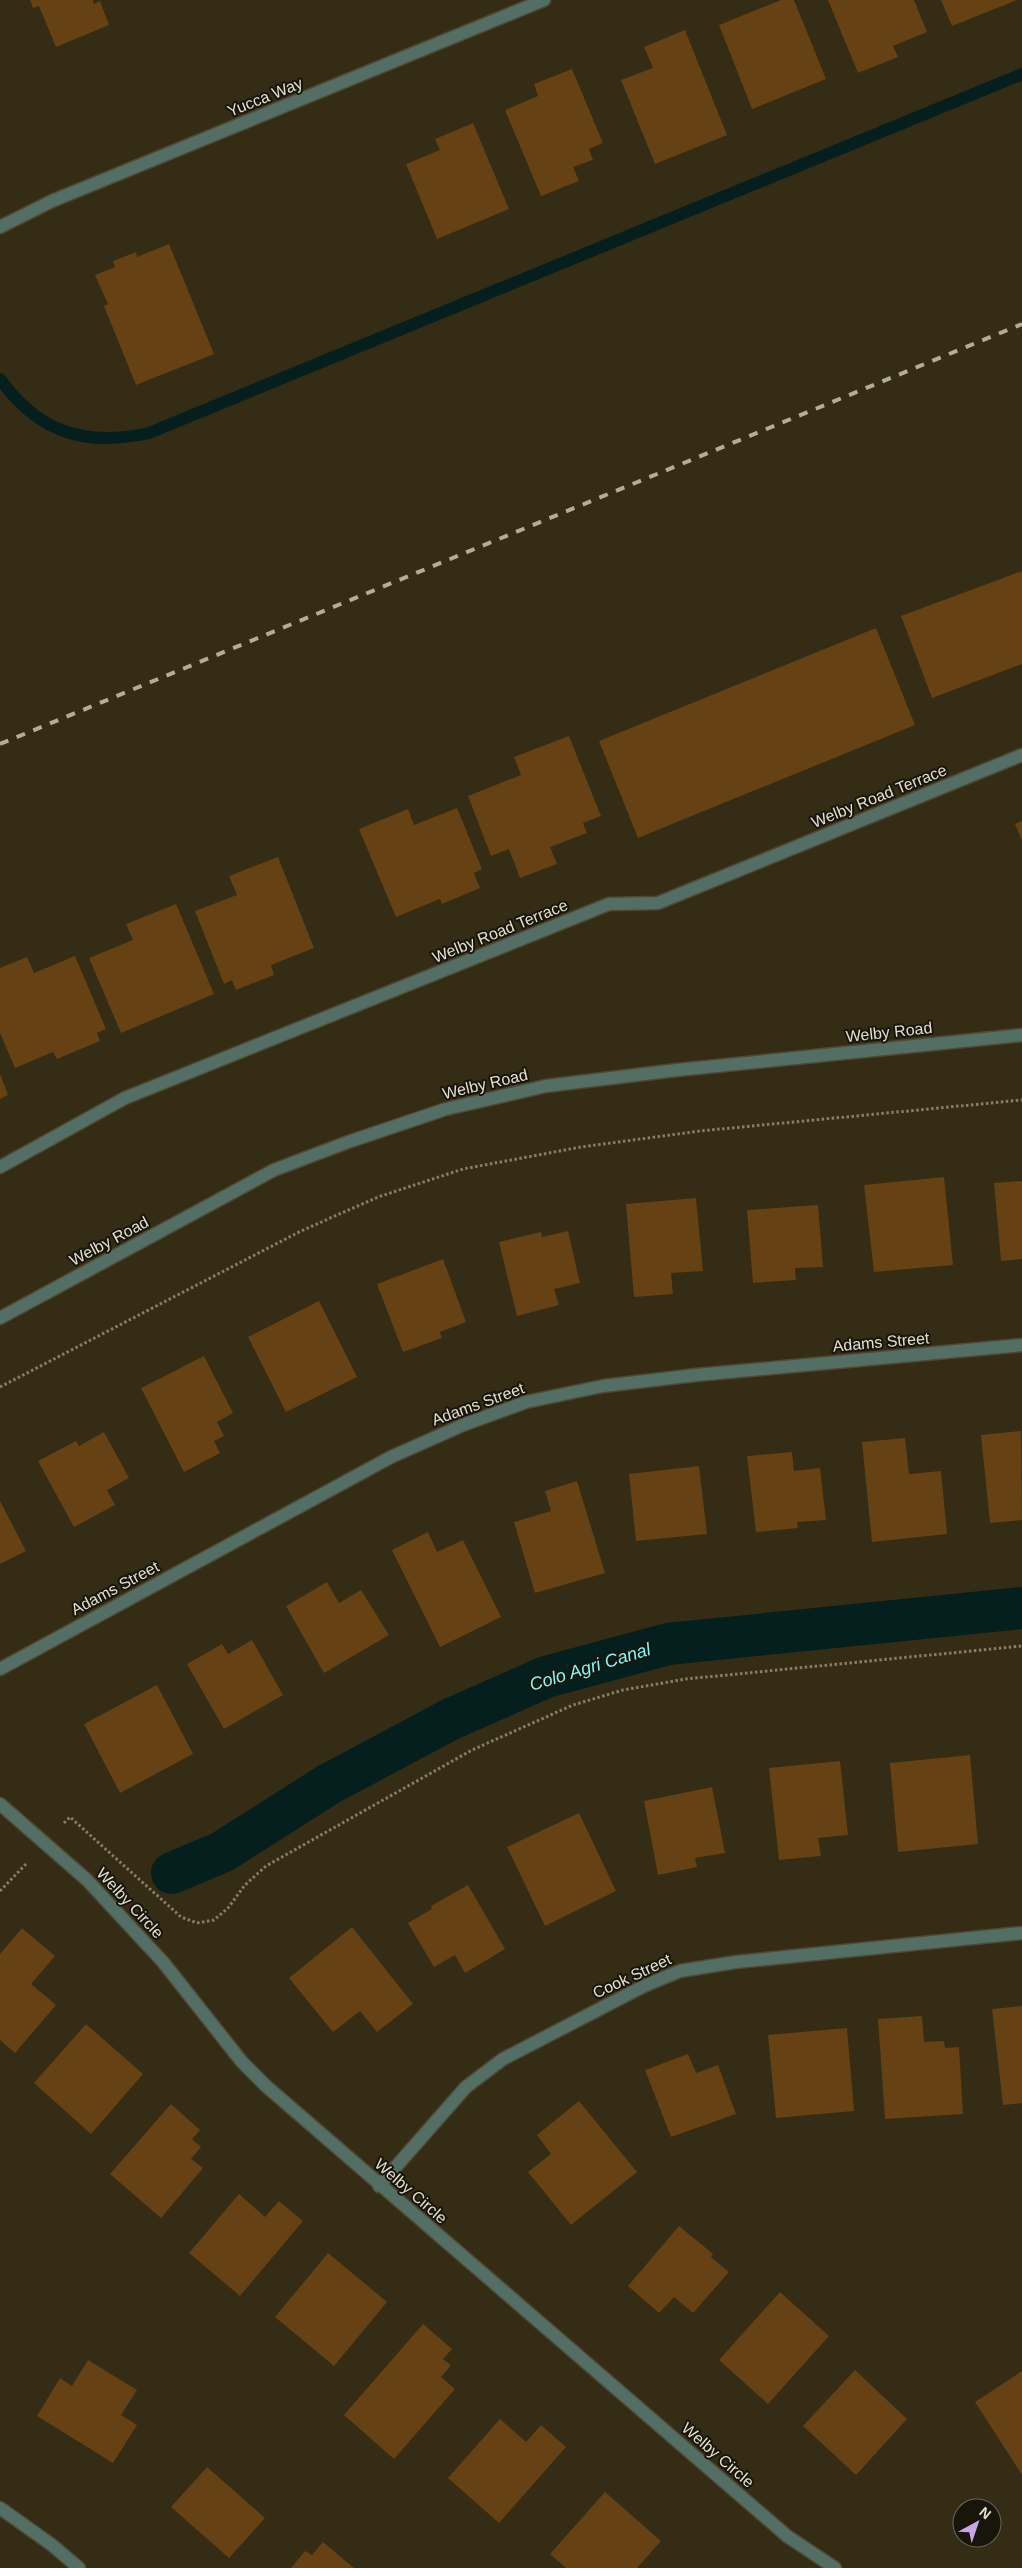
<svg xmlns="http://www.w3.org/2000/svg" width="1022" height="2568" font-family="Helvetica,sans-serif">
  <style>
    .lines { fill: none; stroke-linecap: round; stroke-linejoin: round }
    .stream { stroke: #051e1e; stroke-width: 12 }
    .canal { stroke: #051e1e; stroke-width: 42 }
    .building { fill: #654113 }
    .minor-casing { stroke: #504932; stroke-width: 15 }
    .path { stroke: #847e6a; stroke-width: 3; stroke-dasharray: 2.5 2.5; stroke-linecap: butt }
    .minor { stroke: #526e65; stroke-width: 12 }
    .rail { stroke: #b2ad9b; stroke-width: 4; stroke-dasharray: 9 9; stroke-linecap: butt }
    .labels { text-anchor: middle; dominant-baseline: central; stroke-width: 4; stroke-linejoin: round; paint-order: stroke }
    .street-label { font-size: 16px; fill: #e3dfd0; stroke: #18150a }
    .water-label { font-size: 18px; font-style: italic; fill: #7ef6f7; stroke: #18150a }
  </style>
  <rect width="100%" height="100%" fill="#342c14"/>
  <g class="lines">
    <!-- stream -->
    <path class="stream" d="M0,379C39,433 85,447 149,433L1022,74"/>
    <!-- canal -->
    <path class="canal" d="M172,1873L222,1852L329,1784L451,1719L546,1677L668,1644L1022,1608"/>
  </g>
  <!-- building -->
  <g class="building">
    <path d="M30,0H93L94,4L100,1L109,25L56,47L39,6L33,8Z"/>
    <path d="M781,0H794L826,79L752,109L719,25Z"/>
    <path d="M828,0H914L927,32L893,46L898,57L858,73Z"/>
    <path d="M941,0H1017L952,26Z"/>
    <path d="M685,30L727,135L655,164L621,80L653,68L644,47Z"/>
    <path d="M572,69L603,143L589,149L593,160L573,167L579,181L541,196L505,110L538,96L534,84Z"/>
    <path d="M473,123L509,209L437,239L406,164L440,150L435,139Z"/>
    <path d="M169,244L214,354L136,385L104,306L108,304L95,275L115,267L113,261L136,252L137,257Z"/>
    <path d="M1022,571V664L932,698L901,616Z"/>
    <path d="M876,628L915,725L638,838L599,741Z"/>
    <path d="M569,736L601,816L583,823L587,833L550,847L557,864L520,878L509,849L491,856L468,796L521,775L514,757Z"/>
    <path d="M457,808L482,869L474,873L480,888L442,904L440,899L396,917L359,829L408,809L414,825Z"/>
    <path d="M1022,821V841L1015,824Z"/>
    <path d="M278,857L314,948L271,965L274,975L236,990L232,980L224,984L195,911L237,895L229,876Z"/>
    <path d="M176,904L214,994L121,1033L89,958L133,940L126,924Z"/>
    <path d="M75,956L106,1029L97,1033L100,1041L57,1059L53,1052L15,1068L0,1033V968L27,957L34,973Z"/>
    <path d="M0,1074L8,1095L0,1099Z"/>
    <path d="M944,1177L953,1265L874,1272L864,1185Z"/>
    <path d="M1022,1181V1259L1001,1261L994,1183Z"/>
    <path d="M696,1198L703,1271L671,1273L673,1294L634,1297L626,1204Z"/>
    <path d="M818,1205L823,1267L795,1268L796,1280L753,1283L747,1210Z"/>
    <path d="M568,1231L580,1283L554,1289L559,1305L517,1316L499,1242L541,1232L542,1237Z"/>
    <path d="M443,1259L466,1322L440,1332L442,1338L403,1352L377,1284Z"/>
    <path d="M319,1301L357,1377L286,1412L248,1337Z"/>
    <path d="M204,1356L233,1413L217,1422L224,1436L214,1441L220,1453L184,1472L141,1388Z"/>
    <path d="M1021,1431L1022,1520L990,1523L981,1435Z"/>
    <path d="M104,1432L129,1478L107,1490L115,1505L74,1527L38,1461L76,1441L79,1446Z"/>
    <path d="M905,1438L909,1474L941,1471L947,1534L872,1542L862,1442Z"/>
    <path d="M792,1452L794,1471L820,1468L826,1520L797,1522L798,1528L756,1532L747,1456Z"/>
    <path d="M699,1466L707,1534L636,1541L629,1474Z"/>
    <path d="M577,1481L605,1573L535,1593L514,1522L551,1511L545,1491Z"/>
    <path d="M0,1501L26,1551L0,1564Z"/>
    <path d="M428,1532L437,1552L463,1540L501,1617L440,1647L392,1550Z"/>
    <path d="M327,1582L339,1603L361,1590L389,1635L324,1673L286,1606Z"/>
    <path d="M252,1640L283,1695L224,1729L187,1664L222,1644L228,1654Z"/>
    <path d="M157,1685L193,1754L120,1793L84,1724Z"/>
    <path d="M970,1755L978,1844L898,1852L890,1763Z"/>
    <path d="M840,1761L848,1835L818,1838L821,1856L779,1860L769,1768Z"/>
    <path d="M712,1787L725,1853L695,1858L697,1867L658,1875L644,1801Z"/>
    <path d="M579,1813L616,1891L545,1926L507,1847Z"/>
    <path d="M468,1885L505,1949L465,1973L455,1955L434,1967L408,1923L432,1909L431,1906Z"/>
    <path d="M352,1927L413,2004L377,2032L360,2011L333,2032L289,1978Z"/>
    <path d="M22,1928L55,1956L31,1984L56,2005L15,2053L0,2040V1954Z"/>
    <path d="M1022,2006V2103L1003,2105L992,2009Z"/>
    <path d="M922,2016L924,2042L944,2041L945,2048L959,2047L963,2114L885,2119L878,2019Z"/>
    <path d="M86,2024L143,2074L91,2134L34,2083Z"/>
    <path d="M847,2028L854,2111L776,2118L768,2035Z"/>
    <path d="M688,2054L696,2073L718,2065L736,2114L671,2137L645,2070Z"/>
    <path d="M579,2101L637,2172L571,2225L528,2172L551,2154L537,2135Z"/>
    <path d="M171,2104L200,2130L192,2139L201,2147L191,2159L203,2168L161,2218L110,2174Z"/>
    <path d="M239,2194L265,2217L279,2201L303,2221L240,2296L189,2253Z"/>
    <path d="M679,2226L713,2254L711,2257L729,2272L693,2313L674,2297L659,2313L628,2286Z"/>
    <path d="M328,2253L387,2302L334,2366L275,2317Z"/>
    <path d="M780,2292L829,2336L768,2404L719,2360Z"/>
    <path d="M423,2324L452,2349L443,2359L451,2365L441,2377L455,2389L394,2459L344,2415Z"/>
    <path d="M88,2360L137,2390L121,2415L137,2425L113,2463L37,2416L60,2378L72,2386Z"/>
    <path d="M855,2370L907,2419L856,2475L803,2426Z"/>
    <path d="M1022,2371V2475L975,2402Z"/>
    <path d="M500,2419L526,2442L541,2425L566,2447L499,2523L448,2478Z"/>
    <path d="M207,2467L265,2518L229,2558L171,2507Z"/>
    <path d="M605,2492L661,2541L637,2568H566L550,2554Z"/>
    <path d="M323,2542L354,2568H291L305,2551L312,2555Z"/>
  </g>
  <g class="lines">
    <defs>
      <g id="minor">
        <path d="M0,227L52,201L544,0"/>
        <path d="M0,1167L125,1098L609,904L658,903L1022,755"/>
        <path d="M0,1318L274,1170L348,1142L446,1109L546,1086L677,1070L1022,1035"/>
        <path d="M0,1669L391,1457L463,1425L526,1402L603,1386L696,1375L1022,1345"/>
        <path d="M0,1804L87,1880L163,1962L242,2062L266,2086L787,2536L835,2568"/>
        <path d="M379,2186L466,2087L503,2059L644,1986L680,1971L736,1962L1022,1933"/>
        <path d="M0,2508L52,2545L79,2568"/>
      </g>
    </defs>
    <!-- minor casing -->
    <use href="#minor" class="minor-casing"/>
    <!-- path -->
    <g class="path">
      <path d="M0,1387L301,1231L378,1197L463,1169L581,1147L700,1131L1022,1100"/>
      <path d="M64,1823L70,1817L181,1917L197,1923L214,1920L228,1908L245,1885L266,1866L472,1750L573,1705L623,1690L686,1679L1022,1646"/>
      <path d="M0,1891L26,1864"/>
    </g>
    <!-- minor -->
    <use href="#minor" class="minor"/>
    <!-- rail -->
    <path class="rail" d="M0,744L1022,324"/>
  </g>
  <g class="labels">
    <!-- street labels -->
    <g class="street-label">
      <text transform="translate(265 97) rotate(-22)">Yucca Way</text>
      <text transform="translate(879 796) rotate(-22)">Welby Road Terrace</text>
      <text transform="translate(500 931) rotate(-22)">Welby Road Terrace</text>
      <text transform="translate(889 1032) rotate(-6)">Welby Road</text>
      <text transform="translate(485 1084) rotate(-13)">Welby Road</text>
      <text transform="translate(109 1241) rotate(-28)">Welby Road</text>
      <text transform="translate(881 1342) rotate(-5)">Adams Street</text>
      <text transform="translate(478 1404) rotate(-20)">Adams Street</text>
      <text transform="translate(115 1588) rotate(-28)">Adams Street</text>
      <text transform="translate(130 1903) rotate(47)">Welby Circle</text>
      <text transform="translate(632 1976) rotate(-25)">Cook Street</text>
      <text transform="translate(411 2191) rotate(41)">Welby Circle</text>
      <text transform="translate(718 2455) rotate(41)">Welby Circle</text>
    </g>
    <!-- water labels -->
    <g class="water-label">
      <text transform="translate(590 1667) rotate(-17)">Colo Agri Canal</text>
    </g>
  </g>
  <!-- north arrow -->
  <g transform="translate(977 2523) rotate(40)"><circle r="24" fill="#18150a" stroke="#696659"/>
  <path d="M0-4L9 19L0 12L-9 19Z" fill="#c9a5ee"/>
  <text y="-8" font-size="14" font-weight="bold" text-anchor="middle" fill="#e3dfd0">N</text>
  </g>
</svg>
